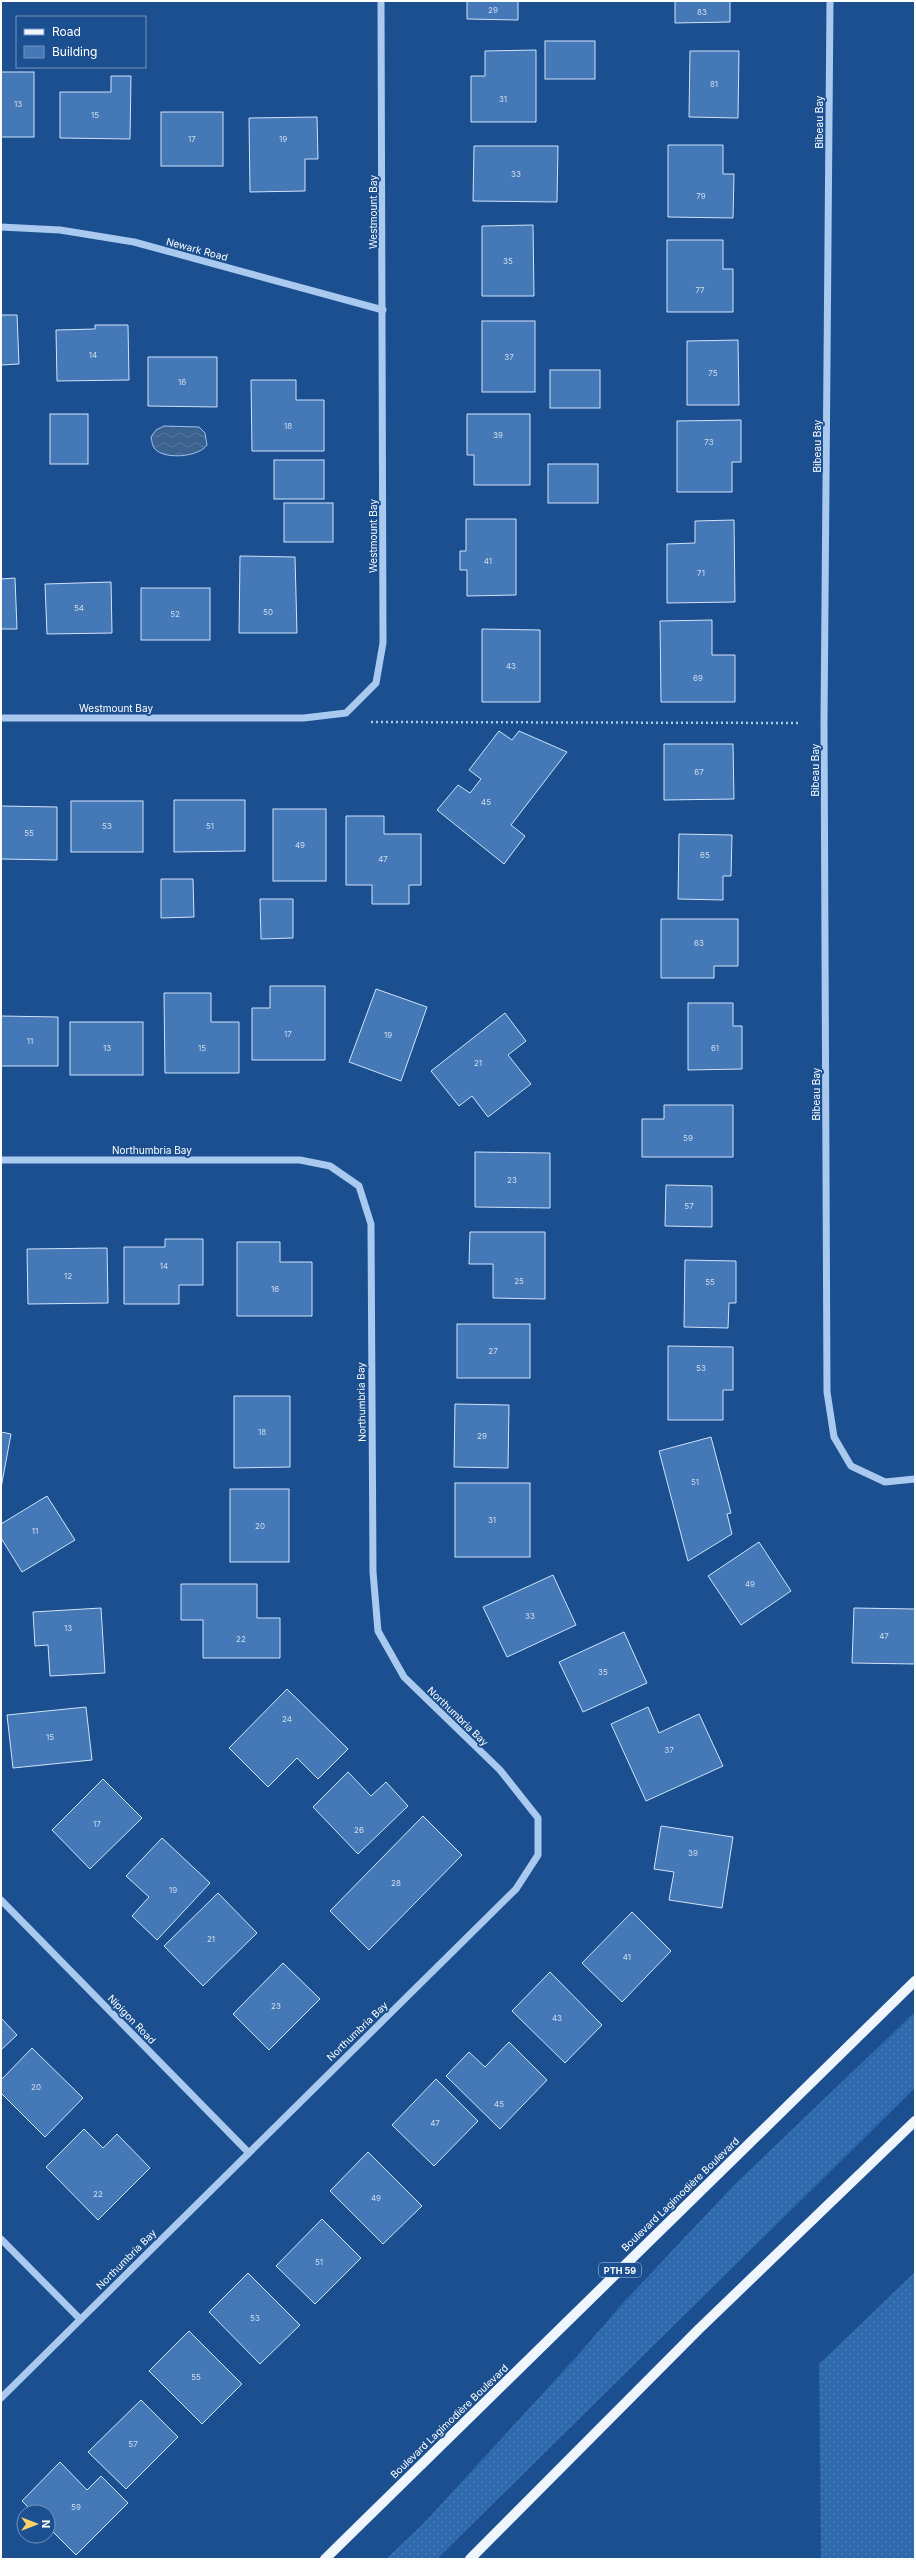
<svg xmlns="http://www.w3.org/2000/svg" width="916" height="2560" font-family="Inter,sans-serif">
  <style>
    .grass { fill: url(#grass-dots) }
    .water { fill: url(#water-waves); stroke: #9cc4f0 }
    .building { fill: #4478b7; stroke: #cfe3fa }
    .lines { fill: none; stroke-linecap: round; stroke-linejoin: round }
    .path { stroke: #a9c9ee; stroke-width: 2.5; stroke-dasharray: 2 3; stroke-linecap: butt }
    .minor { stroke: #a9c9ee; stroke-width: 7 }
    .major { stroke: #f0f6ff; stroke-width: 10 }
    .labels { text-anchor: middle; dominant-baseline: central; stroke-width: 4; stroke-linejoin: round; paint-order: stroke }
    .number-label { font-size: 8px; fill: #d0dded }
    .shield { fill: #1b4f8f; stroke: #bbcadd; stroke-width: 1 }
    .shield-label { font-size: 9px; font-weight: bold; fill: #fff }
    .street-label { font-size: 10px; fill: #fff; stroke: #1b4f8f }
  </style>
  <defs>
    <pattern id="grass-dots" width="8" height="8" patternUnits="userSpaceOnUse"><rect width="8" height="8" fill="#2e69ad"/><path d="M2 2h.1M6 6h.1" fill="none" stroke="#4d80b9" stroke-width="1.8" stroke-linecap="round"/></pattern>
    <pattern id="water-waves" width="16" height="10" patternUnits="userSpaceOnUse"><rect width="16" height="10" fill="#3c6290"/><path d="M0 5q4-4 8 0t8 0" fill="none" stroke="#597aa1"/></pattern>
  </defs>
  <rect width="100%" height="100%" fill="#1b4f8f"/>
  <!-- grass -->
  <g class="grass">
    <path d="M915,2012V2088L437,2559H386L422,2525L579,2354L623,2303L734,2185Z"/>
    <path d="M915,2272V2559H821L819,2364Z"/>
  </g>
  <!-- water -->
  <path class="water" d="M164,426L199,427L205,433L207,445C199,457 165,460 155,449C152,446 152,441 151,437L156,430Z"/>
  <!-- building -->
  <g class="building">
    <path d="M467,1H518V20L467,19Z"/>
    <path d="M675,1H730V22L675,23Z"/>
    <rect x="545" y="41" width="50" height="38"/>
    <path d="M536,50V122H471V76H485V51Z"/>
    <path d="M690,51H739L738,118L689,117Z"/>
    <rect x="1" y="72" width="33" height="65"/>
    <path d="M111,76H131L130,139L60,138V92H111Z"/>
    <rect x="161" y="112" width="62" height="54"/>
    <path d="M317,117L318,159H305V191L250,192L249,118Z"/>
    <path d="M668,145H723V174H734L733,218L668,217Z"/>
    <path d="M474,146H558L557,202L473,201Z"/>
    <path d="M533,225L534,296H482V226Z"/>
    <path d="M667,240H723V269H733V312H667Z"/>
    <path d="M1,315H17L19,364L1,365Z"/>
    <rect x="482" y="321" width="53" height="71"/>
    <path d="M95,325H128L129,380L57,381L56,330L95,329Z"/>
    <path d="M738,340L739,405H687V341Z"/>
    <path d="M148,357H217V407L148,406Z"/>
    <rect x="550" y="370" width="50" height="38"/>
    <path d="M251,380H296V400H324V451H252Z"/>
    <rect x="50" y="414" width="38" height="50"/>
    <path d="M467,414H530V485H474V455H467Z"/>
    <path d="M741,420V462H732V492H677V421Z"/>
    <rect x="274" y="460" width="50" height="39"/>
    <rect x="548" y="464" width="50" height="39"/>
    <rect x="284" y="503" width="49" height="39"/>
    <path d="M466,519H516V595L467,596V570H460V551H466Z"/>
    <path d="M734,520L735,602L667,603V544L695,543V521Z"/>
    <path d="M240,556L295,557L297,633H239Z"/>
    <path d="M15,578L17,629H1V579Z"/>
    <path d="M111,582L112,633L47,634L45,584Z"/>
    <rect x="141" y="588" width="69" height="52"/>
    <path d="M712,620V655H735V702H661L660,621Z"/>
    <path d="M482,629L540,630V702H482Z"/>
    <path d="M499,731L512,740L519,731L567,752L511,825L525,836L504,864L437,810L458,785L470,793L481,779L469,770Z"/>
    <path d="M664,744H733L734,799L664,800Z"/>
    <path d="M174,800H245V851L174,852Z"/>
    <rect x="71" y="801" width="72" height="51"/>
    <path d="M1,806L57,807V860L1,859Z"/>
    <rect x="273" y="809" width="53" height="72"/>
    <path d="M346,816H384V834H421V885H409V904H372V885H346Z"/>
    <path d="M679,834L732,835L731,876H723V900L678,899Z"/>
    <path d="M161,879H193L194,917L161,918Z"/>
    <path d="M260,899H293V938L261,939Z"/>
    <path d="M661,919H738V966H714V978H661Z"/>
    <path d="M270,986H325V1060H252V1008H270Z"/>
    <path d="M376,989L427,1007L401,1081L349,1062Z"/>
    <path d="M164,993H211V1022H239V1073H165Z"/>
    <path d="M688,1003H733V1026H742V1069L688,1070Z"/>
    <path d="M505,1013L526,1041L508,1055L531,1084L488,1117L472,1096L459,1106L431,1071Z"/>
    <path d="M1,1016L58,1017V1066H1Z"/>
    <rect x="70" y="1022" width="73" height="53"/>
    <path d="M664,1105H733V1157H642V1119H664Z"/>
    <path d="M475,1152L550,1153V1208L475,1207Z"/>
    <path d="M666,1185L712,1186V1227L665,1226Z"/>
    <path d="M470,1232H545V1299L493,1298V1264H469Z"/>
    <path d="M165,1239H203V1285H179V1304H124V1247H165Z"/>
    <path d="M237,1242H280V1262H312V1316H237Z"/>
    <path d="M107,1248L108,1303L28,1304L27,1249Z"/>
    <path d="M685,1260L736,1261V1303H729L728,1328L684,1327Z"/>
    <rect x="457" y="1324" width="73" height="54"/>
    <path d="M668,1346L733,1347V1390H723V1420H668Z"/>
    <path d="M234,1396H290V1467L234,1468Z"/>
    <path d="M455,1404L509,1405L508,1468L454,1467Z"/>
    <path d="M1,1432L11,1434L1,1488Z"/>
    <path d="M711,1437L731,1513L727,1514L732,1534L688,1561L659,1451Z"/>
    <rect x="455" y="1483" width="75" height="74"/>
    <rect x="230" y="1489" width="59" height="73"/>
    <path d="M47,1496L75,1540L22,1572L1,1538V1524Z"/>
    <path d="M759,1542L791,1591L741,1625L708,1576Z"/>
    <path d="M553,1575L576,1625L507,1657L483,1607Z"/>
    <path d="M181,1584H257V1618H280V1658H203V1620H181Z"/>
    <path d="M101,1608L105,1673L50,1676L48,1645L35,1646L33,1612Z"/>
    <path d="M854,1608L915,1609V1664L852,1663Z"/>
    <path d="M624,1632L647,1683L583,1712L559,1662Z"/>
    <path d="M287,1689L348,1749L318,1779L297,1758L268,1787L229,1748Z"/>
    <path d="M86,1707L92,1760L13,1768L7,1715Z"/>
    <path d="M648,1707L659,1733L699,1714L723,1766L646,1801L611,1724Z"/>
    <path d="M348,1772L371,1796L386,1782L408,1806L358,1854L313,1807Z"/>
    <path d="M103,1779L142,1818L90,1869L52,1830Z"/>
    <path d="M423,1816L462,1855L369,1950L330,1911Z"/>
    <path d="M661,1826L733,1837L722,1908L669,1900L674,1872L654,1869Z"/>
    <path d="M162,1838L210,1883L157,1940L132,1916L149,1897L126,1876Z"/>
    <path d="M218,1893L257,1933L203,1986L164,1946Z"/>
    <path d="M632,1912L671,1951L622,2002L582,1963Z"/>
    <path d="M283,1963L320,1999L269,2050L233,2014Z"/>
    <path d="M550,1972L602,2025L565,2063L512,2011Z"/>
    <path d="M1,2018L17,2035L1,2050Z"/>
    <path d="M509,2042L547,2080L500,2129L446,2076L469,2052L485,2067Z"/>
    <path d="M32,2048L83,2098L45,2137L1,2093V2080Z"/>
    <path d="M436,2079L478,2121L434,2166L392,2125Z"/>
    <path d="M84,2129L103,2148L117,2134L150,2168L98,2220L46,2167Z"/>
    <path d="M368,2152L422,2206L383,2244L330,2191Z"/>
    <path d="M322,2219L361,2258L315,2304L276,2266Z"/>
    <path d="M248,2273L300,2325L260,2364L209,2312Z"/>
    <path d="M189,2331L242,2384L202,2424L149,2371Z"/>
    <path d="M141,2400L178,2437L126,2489L88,2452Z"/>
    <path d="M60,2462L87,2490L101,2476L128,2503L76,2555L48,2527V2512H33L22,2501Z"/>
  </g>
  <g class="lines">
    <!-- path -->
    <path class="path" d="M371,722L800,723"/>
    <!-- minor -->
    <g class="minor">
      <path d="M830,1L824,723L827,1392L834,1437L851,1466L885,1482L915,1479"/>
      <path d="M1,227L60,230L134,242L383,310"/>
      <path d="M1,718H304L346,713L376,683L383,643L381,1"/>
      <path d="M1,1160H300L330,1166L359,1186L371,1224L373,1572L378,1631L404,1677L500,1770L538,1818V1855L516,1889L1,2398"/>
      <path d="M1,1900L248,2152"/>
      <path d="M1,2239L80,2319"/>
    </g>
    <!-- major -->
    <g class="major">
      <path d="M325,2559L915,1981"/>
      <path d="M470,2559L699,2329L915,2121"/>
    </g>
  </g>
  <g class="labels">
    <!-- number labels -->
    <g class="number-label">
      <text x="493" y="10">29</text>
      <text x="702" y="12">83</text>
      <text x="714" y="84">81</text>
      <text x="503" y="99">31</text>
      <text x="18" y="104">13</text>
      <text x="95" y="115">15</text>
      <text x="192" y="139">17</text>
      <text x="283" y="139">19</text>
      <text x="516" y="174">33</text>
      <text x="701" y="196">79</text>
      <text x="508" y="261">35</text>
      <text x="700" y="290">77</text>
      <text x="93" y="355">14</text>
      <text x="509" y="357">37</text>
      <text x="713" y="373">75</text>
      <text x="182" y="382">16</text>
      <text x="288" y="426">18</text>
      <text x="498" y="435">39</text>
      <text x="709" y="442">73</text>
      <text x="488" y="561">41</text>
      <text x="701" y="573">71</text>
      <text x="79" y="608">54</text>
      <text x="268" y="612">50</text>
      <text x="175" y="614">52</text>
      <text x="511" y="666">43</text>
      <text x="698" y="678">69</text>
      <text x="699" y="772">67</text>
      <text x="486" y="802">45</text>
      <text x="107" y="826">53</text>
      <text x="210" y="826">51</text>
      <text x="29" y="833">55</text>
      <text x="300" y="845">49</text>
      <text x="705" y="855">65</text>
      <text x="383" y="859">47</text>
      <text x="699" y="943">63</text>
      <text x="288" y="1034">17</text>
      <text x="388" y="1035">19</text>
      <text x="30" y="1041">11</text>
      <text x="107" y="1048">13</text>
      <text x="202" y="1048">15</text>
      <text x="715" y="1048">61</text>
      <text x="478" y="1063">21</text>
      <text x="688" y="1138">59</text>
      <text x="512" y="1180">23</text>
      <text x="689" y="1206">57</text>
      <text x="164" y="1266">14</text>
      <text x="68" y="1276">12</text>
      <text x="519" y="1281">25</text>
      <text x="710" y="1282">55</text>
      <text x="275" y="1289">16</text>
      <text x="493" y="1351">27</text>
      <text x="701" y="1368">53</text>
      <text x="262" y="1432">18</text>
      <text x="482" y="1436">29</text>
      <text x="695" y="1482">51</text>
      <text x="492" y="1520">31</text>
      <text x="260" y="1526">20</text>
      <text x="35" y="1531">11</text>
      <text x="750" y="1584">49</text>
      <text x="530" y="1616">33</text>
      <text x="68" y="1628">13</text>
      <text x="884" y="1636">47</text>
      <text x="241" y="1639">22</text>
      <text x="603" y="1672">35</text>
      <text x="287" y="1719">24</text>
      <text x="50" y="1737">15</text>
      <text x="669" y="1750">37</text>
      <text x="97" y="1824">17</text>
      <text x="359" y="1830">26</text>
      <text x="693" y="1853">39</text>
      <text x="396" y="1883">28</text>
      <text x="173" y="1890">19</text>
      <text x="211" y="1939">21</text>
      <text x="627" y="1957">41</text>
      <text x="276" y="2006">23</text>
      <text x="557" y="2018">43</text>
      <text x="36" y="2087">20</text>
      <text x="499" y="2104">45</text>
      <text x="435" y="2123">47</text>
      <text x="98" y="2194">22</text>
      <text x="376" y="2198">49</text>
      <text x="319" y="2262">51</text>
      <text x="255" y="2318">53</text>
      <text x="196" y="2377">55</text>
      <text x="133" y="2444">57</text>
      <text x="76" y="2507">59</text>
    </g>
    <!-- shield labels -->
    <rect class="shield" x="599" y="2263" width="42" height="14" rx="3"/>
    <g class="shield-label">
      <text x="620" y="2270">PTH 59</text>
    </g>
    <!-- street labels -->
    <g class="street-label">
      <text transform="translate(819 122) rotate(-90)">Bibeau Bay</text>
      <text transform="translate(373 212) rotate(-90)">Westmount Bay</text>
      <text transform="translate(197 249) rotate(15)">Newark Road</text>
      <text transform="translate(817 446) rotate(-90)">Bibeau Bay</text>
      <text transform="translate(373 536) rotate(-90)">Westmount Bay</text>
      <text x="116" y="708">Westmount Bay</text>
      <text transform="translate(815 770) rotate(-90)">Bibeau Bay</text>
      <text transform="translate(816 1094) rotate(-90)">Bibeau Bay</text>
      <text x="152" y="1150">Northumbria Bay</text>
      <text transform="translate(361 1402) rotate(-91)">Northumbria Bay</text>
      <text transform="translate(458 1716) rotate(44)">Northumbria Bay</text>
      <text transform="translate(132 2019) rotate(46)">Nipigon Road</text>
      <text transform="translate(357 2031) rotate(-44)">Northumbria Bay</text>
      <text transform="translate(680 2194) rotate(-44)">Boulevard Lagimodière Boulevard</text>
      <text transform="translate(126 2259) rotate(-45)">Northumbria Bay</text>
      <text transform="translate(449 2421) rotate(-44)">Boulevard Lagimodière Boulevard</text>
    </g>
  </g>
  <!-- border -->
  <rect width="916" height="2560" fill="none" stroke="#ffffff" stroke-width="4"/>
  <!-- legend -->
  <rect x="16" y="16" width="130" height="52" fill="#1b4f8f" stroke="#7695bc"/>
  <rect x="24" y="29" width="20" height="6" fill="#f0f6ff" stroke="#7695bc"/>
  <text x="52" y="36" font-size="12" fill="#ffffff">Road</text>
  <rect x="24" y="46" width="20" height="12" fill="#4478b7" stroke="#7695bc"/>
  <text x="52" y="56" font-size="12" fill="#ffffff">Building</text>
  <!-- north arrow -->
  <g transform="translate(36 2524) rotate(90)"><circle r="19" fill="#1b4f8f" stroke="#7695bc"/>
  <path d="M0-3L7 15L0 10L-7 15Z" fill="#ffd166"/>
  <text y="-6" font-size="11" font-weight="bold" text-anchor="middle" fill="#ffffff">N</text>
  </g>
</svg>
